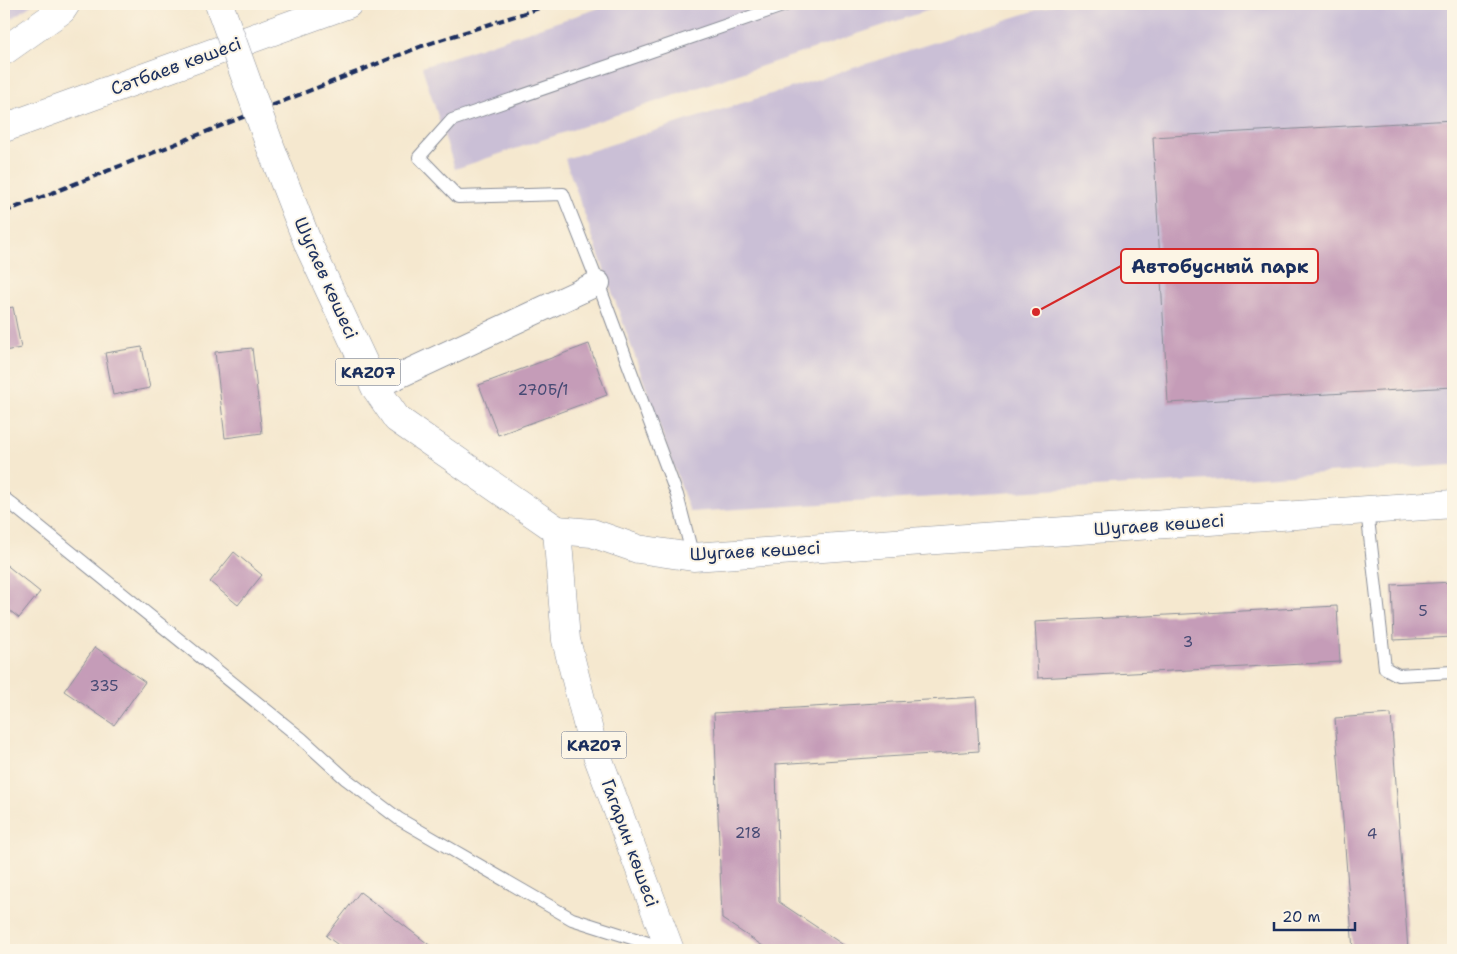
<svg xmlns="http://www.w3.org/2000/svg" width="1457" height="954" font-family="'Shantell Sans',sans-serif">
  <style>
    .industrial { fill: #cabfd6 }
    .building { fill: #c59cb8 }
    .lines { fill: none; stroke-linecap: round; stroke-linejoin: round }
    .service-casing { stroke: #888c96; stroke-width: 14 }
    .minor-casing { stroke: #888c96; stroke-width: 26 }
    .secondary-casing { stroke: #888c96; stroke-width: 29 }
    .primary-casing { stroke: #888c96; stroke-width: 29 }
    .trunk-casing { stroke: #888c96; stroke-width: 29 }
    .service { stroke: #fff; stroke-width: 12 }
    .minor { stroke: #fff; stroke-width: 24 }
    .secondary { stroke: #fff; stroke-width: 28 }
    .primary { stroke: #fff; stroke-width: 28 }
    .trunk { stroke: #fff; stroke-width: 28 }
    .rail { stroke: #1b2f5e; stroke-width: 4; stroke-dasharray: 8 4; stroke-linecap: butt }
    .trunk-bridge-casing { stroke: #888c96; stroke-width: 29; stroke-linecap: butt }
    .trunk-bridge { stroke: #fff; stroke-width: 28 }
    .labels { text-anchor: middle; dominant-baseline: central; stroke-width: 4; stroke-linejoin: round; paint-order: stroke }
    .number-label { font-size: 15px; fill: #464a74 }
    .shield { fill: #fcf5e5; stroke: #5e6a86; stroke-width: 1 }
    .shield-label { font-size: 16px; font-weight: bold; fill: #1b2f5e }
    .street-label { font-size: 18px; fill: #1b2f5e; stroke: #fcf5e5 }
    .leader { fill: none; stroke: #d62828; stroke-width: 2 }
    .callout-dot { fill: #d62828; stroke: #fcf5e5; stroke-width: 2 }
    .callout { fill: #fcf5e5; stroke: #d62828; stroke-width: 2 }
    .callout-label { font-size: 19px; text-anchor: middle; font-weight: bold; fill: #1b2f5e }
  </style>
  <rect width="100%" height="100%" fill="#fcf5e5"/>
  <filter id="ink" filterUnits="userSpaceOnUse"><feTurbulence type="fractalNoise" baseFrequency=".02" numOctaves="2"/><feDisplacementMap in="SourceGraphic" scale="10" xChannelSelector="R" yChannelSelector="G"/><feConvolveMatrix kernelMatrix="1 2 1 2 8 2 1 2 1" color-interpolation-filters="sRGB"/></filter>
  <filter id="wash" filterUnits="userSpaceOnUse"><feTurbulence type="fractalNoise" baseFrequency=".0096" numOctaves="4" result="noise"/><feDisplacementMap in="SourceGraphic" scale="20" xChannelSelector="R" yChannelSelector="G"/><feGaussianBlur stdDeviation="1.12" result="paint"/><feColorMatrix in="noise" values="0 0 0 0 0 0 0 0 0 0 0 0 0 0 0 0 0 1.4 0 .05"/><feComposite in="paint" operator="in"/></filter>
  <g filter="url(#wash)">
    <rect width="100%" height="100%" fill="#f5e8cf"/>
    <!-- industrial -->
    <g class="industrial">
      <path d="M4,4H33L4,24Z"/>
      <path d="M611,4H947L455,169L422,67Z"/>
      <path d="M1056,4H1453V465L690,512L565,159Z"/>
    </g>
    <g id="blocks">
      <!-- building -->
      <g class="building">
        <path d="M1453,120V387L1168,403L1153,137Z"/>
        <path d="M13,307L21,348L4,351V309Z"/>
        <path d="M589,344L607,395L498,435L479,385Z"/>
        <path d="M142,347L150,388L113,395L105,353Z"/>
        <path d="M252,348L262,433L225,438L215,352Z"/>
        <path d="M234,552L262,575L238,605L210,582Z"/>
        <path d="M4,563L40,592L19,618L4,606Z"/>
        <path d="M1453,582V637L1394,640L1392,585Z"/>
        <path d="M1337,606L1340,662L1038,678L1035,622Z"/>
        <path d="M95,647L145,682L114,725L64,691Z"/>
        <path d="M976,697L979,751L776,764L779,902L851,950H769L722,919L714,713Z"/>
        <path d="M1391,714L1408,950H1353L1335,718Z"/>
        <path d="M360,892L436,950H345L326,936Z"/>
      </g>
    </g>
  </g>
  <g filter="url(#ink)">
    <use href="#blocks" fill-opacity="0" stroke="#888c96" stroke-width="1"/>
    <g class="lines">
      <defs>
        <g id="service">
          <path d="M4,498L302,739L346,779L399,819L572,919L670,950"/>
          <path d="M1367,510L1385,668L1398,675L1453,672"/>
          <path d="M693,557L677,495L598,283L563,194L458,197L419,157L452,120L788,4"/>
        </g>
        <path id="minor" d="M375,387L598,283"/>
        <path id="secondary" d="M557,530L592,533L638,549L693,557L1453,504"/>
        <path id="primary" d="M4,128L348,4"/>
        <g id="trunk">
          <path d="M4,51L62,10L66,4"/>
          <path d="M269,143L309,246L375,387L397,419L557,530L566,640L591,739L670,950"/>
        </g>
      </defs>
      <!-- service casing -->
      <use href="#service" class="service-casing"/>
      <!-- minor casing -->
      <use href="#minor" class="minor-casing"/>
      <!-- secondary casing -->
      <use href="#secondary" class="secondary-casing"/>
      <!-- primary casing -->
      <use href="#primary" class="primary-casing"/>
      <!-- trunk casing -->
      <use href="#trunk" class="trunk-casing"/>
      <!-- service -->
      <use href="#service" class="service"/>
      <!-- minor -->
      <use href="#minor" class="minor"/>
      <!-- secondary -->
      <use href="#secondary" class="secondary"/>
      <!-- primary -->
      <use href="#primary" class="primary"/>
      <!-- trunk -->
      <use href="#trunk" class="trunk"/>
      <!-- rail -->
      <path class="rail" d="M4,212L422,46L552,4"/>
      <defs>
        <path id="trunk-bridge" d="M219,4L269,143"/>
      </defs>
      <!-- trunk-bridge casing -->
      <use href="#trunk-bridge" class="trunk-bridge-casing"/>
      <!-- trunk-bridge -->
      <use href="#trunk-bridge" class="trunk-bridge"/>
    </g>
  </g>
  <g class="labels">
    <!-- number labels -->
    <g class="number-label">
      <text x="543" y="390">270Б/1</text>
      <text x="1423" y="611">5</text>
      <text x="1188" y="642">3</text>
      <text x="104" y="686">335</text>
      <text x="748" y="833">218</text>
      <text x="1372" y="834">4</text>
    </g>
    <!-- shield labels -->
    <g class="shield">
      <rect x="335.5" y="358.5" width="65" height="27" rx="4"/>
      <rect x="561.5" y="731.5" width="65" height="27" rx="4"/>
    </g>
    <g class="shield-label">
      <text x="368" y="372">KAZ07</text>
      <text x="594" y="745">KAZ07</text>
    </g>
    <!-- street labels -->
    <g class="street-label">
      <text transform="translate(176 66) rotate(-20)">Сәтбаев көшесі</text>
      <text transform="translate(326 278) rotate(66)">Шугаев көшесі</text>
      <text transform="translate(1159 525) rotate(-4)">Шугаев көшесі</text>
      <text transform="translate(755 551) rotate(-3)">Шугаев көшесі</text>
      <text transform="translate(630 843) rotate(70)">Гагарин көшесі</text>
    </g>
  </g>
  <!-- callouts -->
  <path class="leader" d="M1036 312L1121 266"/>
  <circle class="callout-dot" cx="1036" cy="312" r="5"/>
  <rect class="callout" x="1121" y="249" width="197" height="34" rx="5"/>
  <g class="callout-label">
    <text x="1220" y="273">Автобусный парк</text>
  </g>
  <!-- margin -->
  <rect width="1457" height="954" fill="none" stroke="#fcf5e5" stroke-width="20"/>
  <!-- scale -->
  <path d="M1274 922v8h81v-8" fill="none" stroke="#1b2f5e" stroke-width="2.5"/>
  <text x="1282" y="922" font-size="15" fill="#1b2f5e" stroke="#fcf5e5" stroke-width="4" paint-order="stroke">20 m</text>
</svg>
